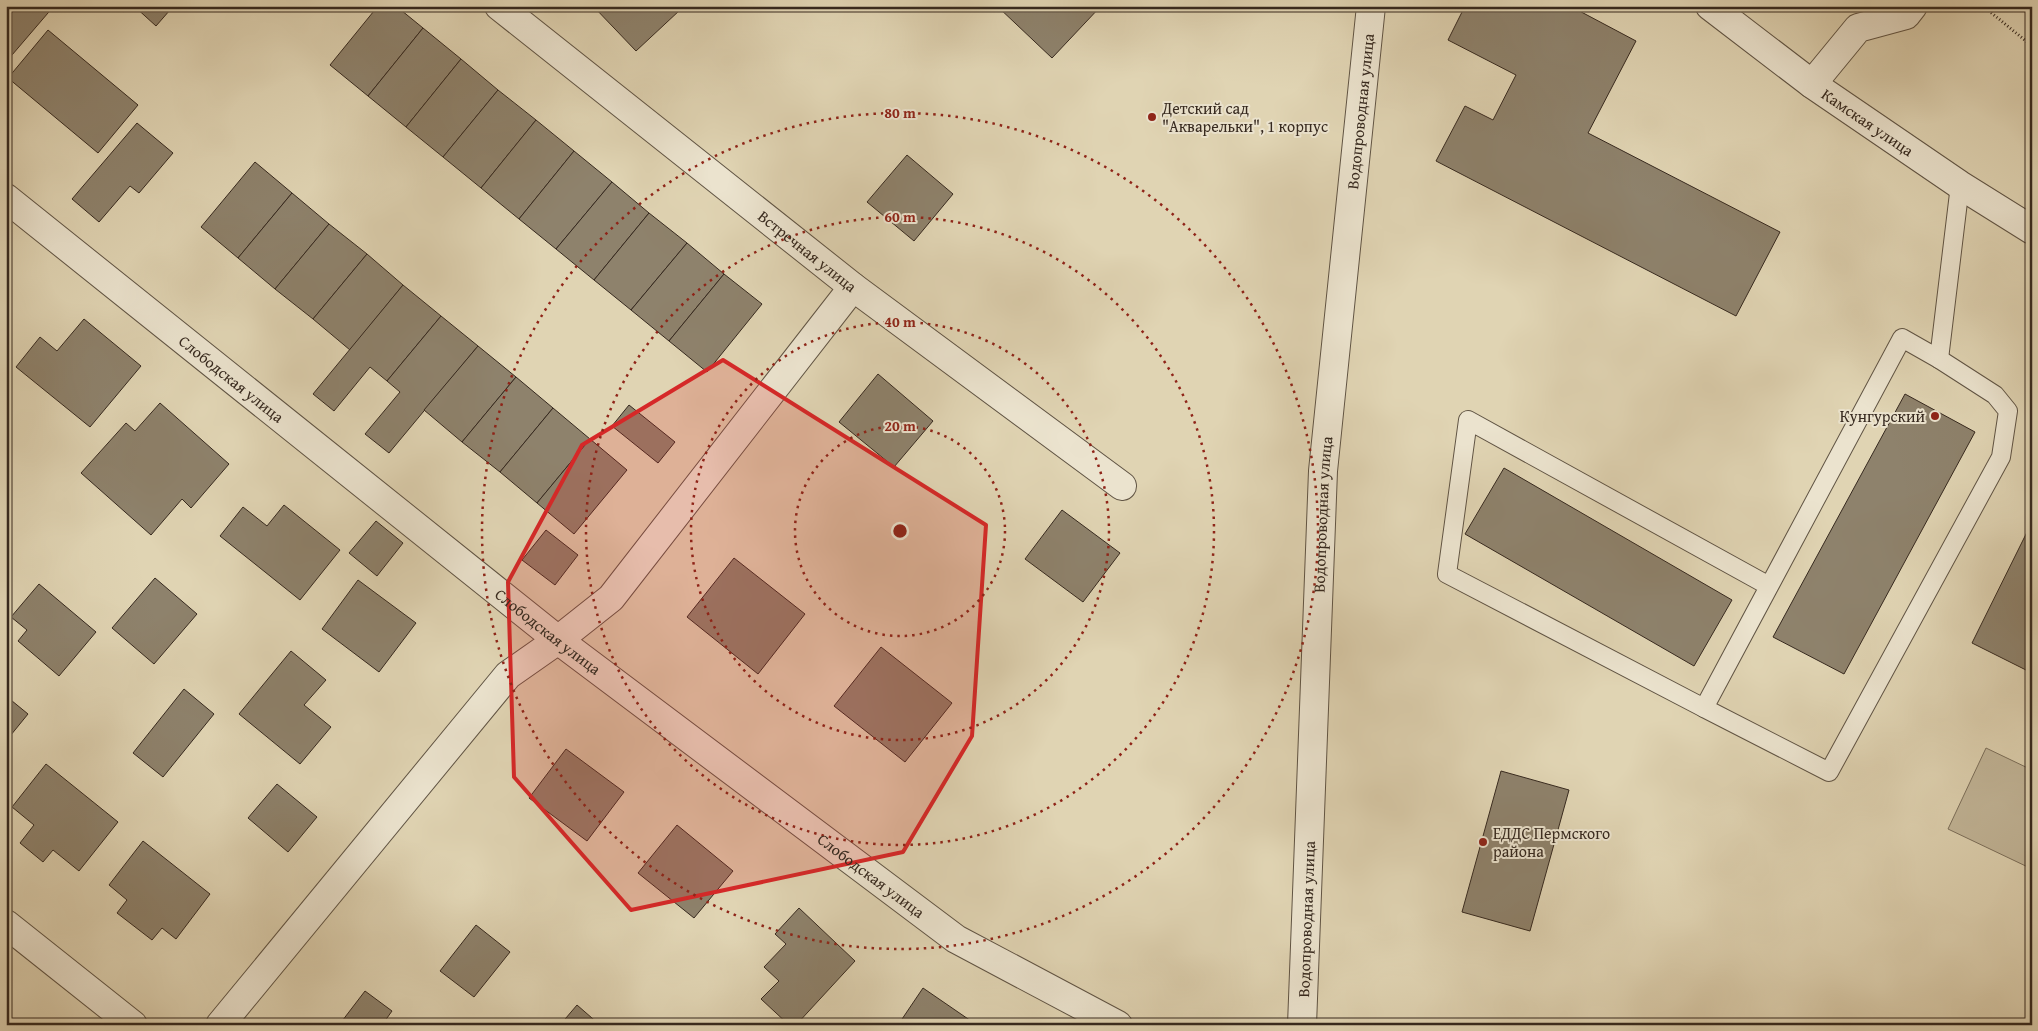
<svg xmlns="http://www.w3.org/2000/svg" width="2038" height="1031" font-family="'Gentium Book Plus',serif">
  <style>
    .green { fill: #c3b79a; stroke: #7c705c }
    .building { fill: #8e826c; stroke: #36291f }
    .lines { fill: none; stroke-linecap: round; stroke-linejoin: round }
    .service-casing { stroke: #605444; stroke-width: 20 }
    .minor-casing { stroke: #605444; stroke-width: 30 }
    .tertiary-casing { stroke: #605444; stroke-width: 30 }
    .path { stroke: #36291f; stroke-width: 3; stroke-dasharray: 1 2.5; stroke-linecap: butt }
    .service { stroke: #ebe3ce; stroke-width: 18 }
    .minor { stroke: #ebe3ce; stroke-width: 28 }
    .tertiary { stroke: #ebe3ce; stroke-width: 28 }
    .marked { fill: #d62828; fill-opacity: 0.2; stroke: #d62828; stroke-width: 4; stroke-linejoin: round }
    .ring { fill: none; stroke: #8f2418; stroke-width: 2.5; stroke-dasharray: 2.5 5 }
    .poi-dot { fill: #8f2418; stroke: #ebe3ce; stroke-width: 2 }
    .labels { text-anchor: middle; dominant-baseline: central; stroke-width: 4; stroke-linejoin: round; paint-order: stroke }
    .poi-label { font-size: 16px; fill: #36291f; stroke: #ebe3ce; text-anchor: start }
    .street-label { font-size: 16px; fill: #36291f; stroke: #ebe3ce }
    .centre { fill: #8f2418; stroke: #ebe3ce; stroke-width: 2.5 }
    .ring-label { font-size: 15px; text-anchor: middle; font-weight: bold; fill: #8f2418; stroke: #ebe3ce; stroke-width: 4; stroke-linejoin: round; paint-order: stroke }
  </style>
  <rect width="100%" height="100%" fill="#e0d4b3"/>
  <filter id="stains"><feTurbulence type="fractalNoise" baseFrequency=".004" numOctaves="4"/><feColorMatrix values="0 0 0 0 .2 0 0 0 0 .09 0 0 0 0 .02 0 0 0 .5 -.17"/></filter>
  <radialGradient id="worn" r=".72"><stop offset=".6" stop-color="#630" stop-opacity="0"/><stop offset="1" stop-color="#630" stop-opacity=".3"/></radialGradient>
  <!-- green -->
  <path class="green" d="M1986,748L2032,770V869L1948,829Z"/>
  <!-- building -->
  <g class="building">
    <path d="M6,6H54L6,62Z"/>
    <path d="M117,6H130L124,12Z"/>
    <path d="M134,6H165L170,10L156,26Z"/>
    <path d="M378,6H396L423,28L368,96L330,65Z"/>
    <path d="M593,6H676L680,10L636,51Z"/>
    <path d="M997,6H1101L1052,58Z"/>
    <path d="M1465,6H1570L1636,41L1588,133L1780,232L1736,316L1436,161L1465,106L1493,120L1516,75L1448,40Z"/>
    <path d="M423,28L461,59L406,127L368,96Z"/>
    <path d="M48,30L138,105L98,153L8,78Z"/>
    <path d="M461,59L498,90L443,157L406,127Z"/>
    <path d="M498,90L536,120L481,188L443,157Z"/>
    <path d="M536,120L574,151L519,219L481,188Z"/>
    <path d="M137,123L173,153L139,193L130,186L99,222L72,199Z"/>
    <path d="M574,151L612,182L556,249L519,219Z"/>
    <path d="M907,155L953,194L914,241L867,202Z"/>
    <path d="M255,162L292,193L238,258L201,227Z"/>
    <path d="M612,182L649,213L594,280L556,249Z"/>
    <path d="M292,193L329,224L275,289L238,258Z"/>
    <path d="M649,213L687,243L631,310L594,280Z"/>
    <path d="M329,224L367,254L313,319L275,289Z"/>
    <path d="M687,243L724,274L669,341L631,310Z"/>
    <path d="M367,254L403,285L350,350L313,319Z"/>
    <path d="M724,274L762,304L707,372L669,341Z"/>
    <path d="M403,285L441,316L387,381L370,367L334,411L313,394Z"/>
    <path d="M6,297L11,302L6,307Z"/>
    <path d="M441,316L478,346L389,453L365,434L400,392L387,381Z"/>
    <path d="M84,319L141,366L90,427L16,367L40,337L57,351Z"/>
    <path d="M478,346L516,377L462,442L424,410Z"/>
    <path d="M878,374L933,421L894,467L839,422Z"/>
    <path d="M516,377L553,408L500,472L462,442Z"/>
    <path d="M1905,394L1975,432L1844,674L1773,637Z"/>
    <path d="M160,403L229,464L191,508L182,499L151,535L81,473L126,423L135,431Z"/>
    <path d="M629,405L675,442L658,463L612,426Z"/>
    <path d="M553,408L590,439L537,503L500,472Z"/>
    <path d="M590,439L627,470L574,534L537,503Z"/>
    <path d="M1504,468L1732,600L1694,666L1465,534Z"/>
    <path d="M284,505L340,550L300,600L220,536L243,507L267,526Z"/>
    <path d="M1062,510L1120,553L1083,602L1025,559Z"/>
    <path d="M376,521L403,543L377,576L349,553Z"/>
    <path d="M2032,522V663L2028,671L1972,643Z"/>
    <path d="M546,530L578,555L555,585L522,560Z"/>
    <path d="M734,558L805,614L758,674L687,617Z"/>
    <path d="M155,578L197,614L154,664L112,628Z"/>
    <path d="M358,580L416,623L379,672L322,629Z"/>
    <path d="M39,584L96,632L59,676L18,641L27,630L11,617Z"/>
    <path d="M881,647L952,703L905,762L834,706Z"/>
    <path d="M291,651L326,680L304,705L331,727L300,764L239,714Z"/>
    <path d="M184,689L214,714L163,777L133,753Z"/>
    <path d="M6,696L28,714L6,741Z"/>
    <path d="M566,749L624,792L587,841L529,798Z"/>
    <path d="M46,764L118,822L79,871L53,850L43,862L20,843L34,825L12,807Z"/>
    <path d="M1501,771L1569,790L1530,931L1462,912Z"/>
    <path d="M277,784L317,817L288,852L248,818Z"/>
    <path d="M677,825L733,871L694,918L638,873Z"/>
    <path d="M143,841L210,894L176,939L162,928L152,940L117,913L127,900L109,885Z"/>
    <path d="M799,908L855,961L796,1025H789L761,999L779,981L764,967L786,944L775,934Z"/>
    <path d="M476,925L510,952L474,997L440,971Z"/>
    <path d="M923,988L974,1023L973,1025H898Z"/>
    <path d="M365,991L392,1011L382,1025H339Z"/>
    <path d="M577,1005L600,1025H560Z"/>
  </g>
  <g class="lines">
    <defs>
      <g id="service">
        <path d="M1769,586L1468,420L1447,574L1704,708L1902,338L1939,359L1960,185"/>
        <path d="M1704,708L1829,772L2001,457L2008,411L1995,395L1939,359"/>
      </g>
      <g id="minor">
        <path id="s1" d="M499,6L853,287L1122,486"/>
        <path d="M1812,84L1858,28L1906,15L1913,6"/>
        <path id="s2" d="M6,198L558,640L956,939L1118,1025"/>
        <path d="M6,924L133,1025"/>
        <path d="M220,1025L508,675L558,640L611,598L853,287"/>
        <path id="s3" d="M1302,1025L1323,471L1371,6"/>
      </g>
      <g id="tertiary">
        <path id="s4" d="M1710,6L1812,84L1960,185L2032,230"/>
      </g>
    </defs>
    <!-- service casing -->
    <use href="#service" class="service-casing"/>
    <!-- minor casing -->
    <use href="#minor" class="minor-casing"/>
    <!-- tertiary casing -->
    <use href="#tertiary" class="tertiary-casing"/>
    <!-- path -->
    <path class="path" d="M1983,6L2032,46"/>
    <!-- service -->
    <use href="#service" class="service"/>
    <!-- minor -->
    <use href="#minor" class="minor"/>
    <!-- tertiary -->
    <use href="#tertiary" class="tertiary"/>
  </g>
  <!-- marked area -->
  <path class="marked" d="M723,360L986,525L972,736L903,852L631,910L514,777L508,582L582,445Z"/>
  <!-- distance rings -->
  <g class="ring">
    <circle cx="900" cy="531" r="105"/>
    <circle cx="900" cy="531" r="209"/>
    <circle cx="900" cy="531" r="314"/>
    <circle cx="900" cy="531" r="418"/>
  </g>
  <!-- markers -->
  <g class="poi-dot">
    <circle cx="1152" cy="117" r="5"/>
    <circle cx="1935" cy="416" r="5"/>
    <circle cx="1483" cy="842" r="5"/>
  </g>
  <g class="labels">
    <!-- poi labels -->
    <g class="poi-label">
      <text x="1162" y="108">Детский сад<tspan x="1162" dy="18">"Акварельки", 1 корпус</tspan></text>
      <text x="1925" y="416" text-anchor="end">Кунгурский</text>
      <text x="1493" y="833">ЕДДС Пермского<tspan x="1493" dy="18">района</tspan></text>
    </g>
    <!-- street labels -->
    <g class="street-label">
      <text stroke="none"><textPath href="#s3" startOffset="916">Водопроводная улица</textPath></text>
      <text stroke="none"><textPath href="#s4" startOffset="196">Камская улица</textPath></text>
      <text stroke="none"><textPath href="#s1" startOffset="394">Встречная улица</textPath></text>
      <text stroke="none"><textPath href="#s2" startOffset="289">Слободская улица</textPath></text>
      <text stroke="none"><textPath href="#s3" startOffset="511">Водопроводная улица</textPath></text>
      <text stroke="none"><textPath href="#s2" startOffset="694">Слободская улица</textPath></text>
      <text stroke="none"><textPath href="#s2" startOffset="1099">Слободская улица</textPath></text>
      <text stroke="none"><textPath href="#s3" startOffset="106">Водопроводная улица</textPath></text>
    </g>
  </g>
  <circle cx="900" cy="531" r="8" class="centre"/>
  <g class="ring-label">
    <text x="900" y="118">80 m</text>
    <text x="900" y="222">60 m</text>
    <text x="900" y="327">40 m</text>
    <text x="900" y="431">20 m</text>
  </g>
  <!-- margin -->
  <rect width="2038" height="1031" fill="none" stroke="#e0d4b3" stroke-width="25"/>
  <rect x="8" y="8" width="2023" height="1016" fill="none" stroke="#36291f" stroke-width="2.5"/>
  <rect x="12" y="12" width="2013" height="1006" fill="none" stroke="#36291f"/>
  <rect width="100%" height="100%" filter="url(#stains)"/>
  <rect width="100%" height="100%" fill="url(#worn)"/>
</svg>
